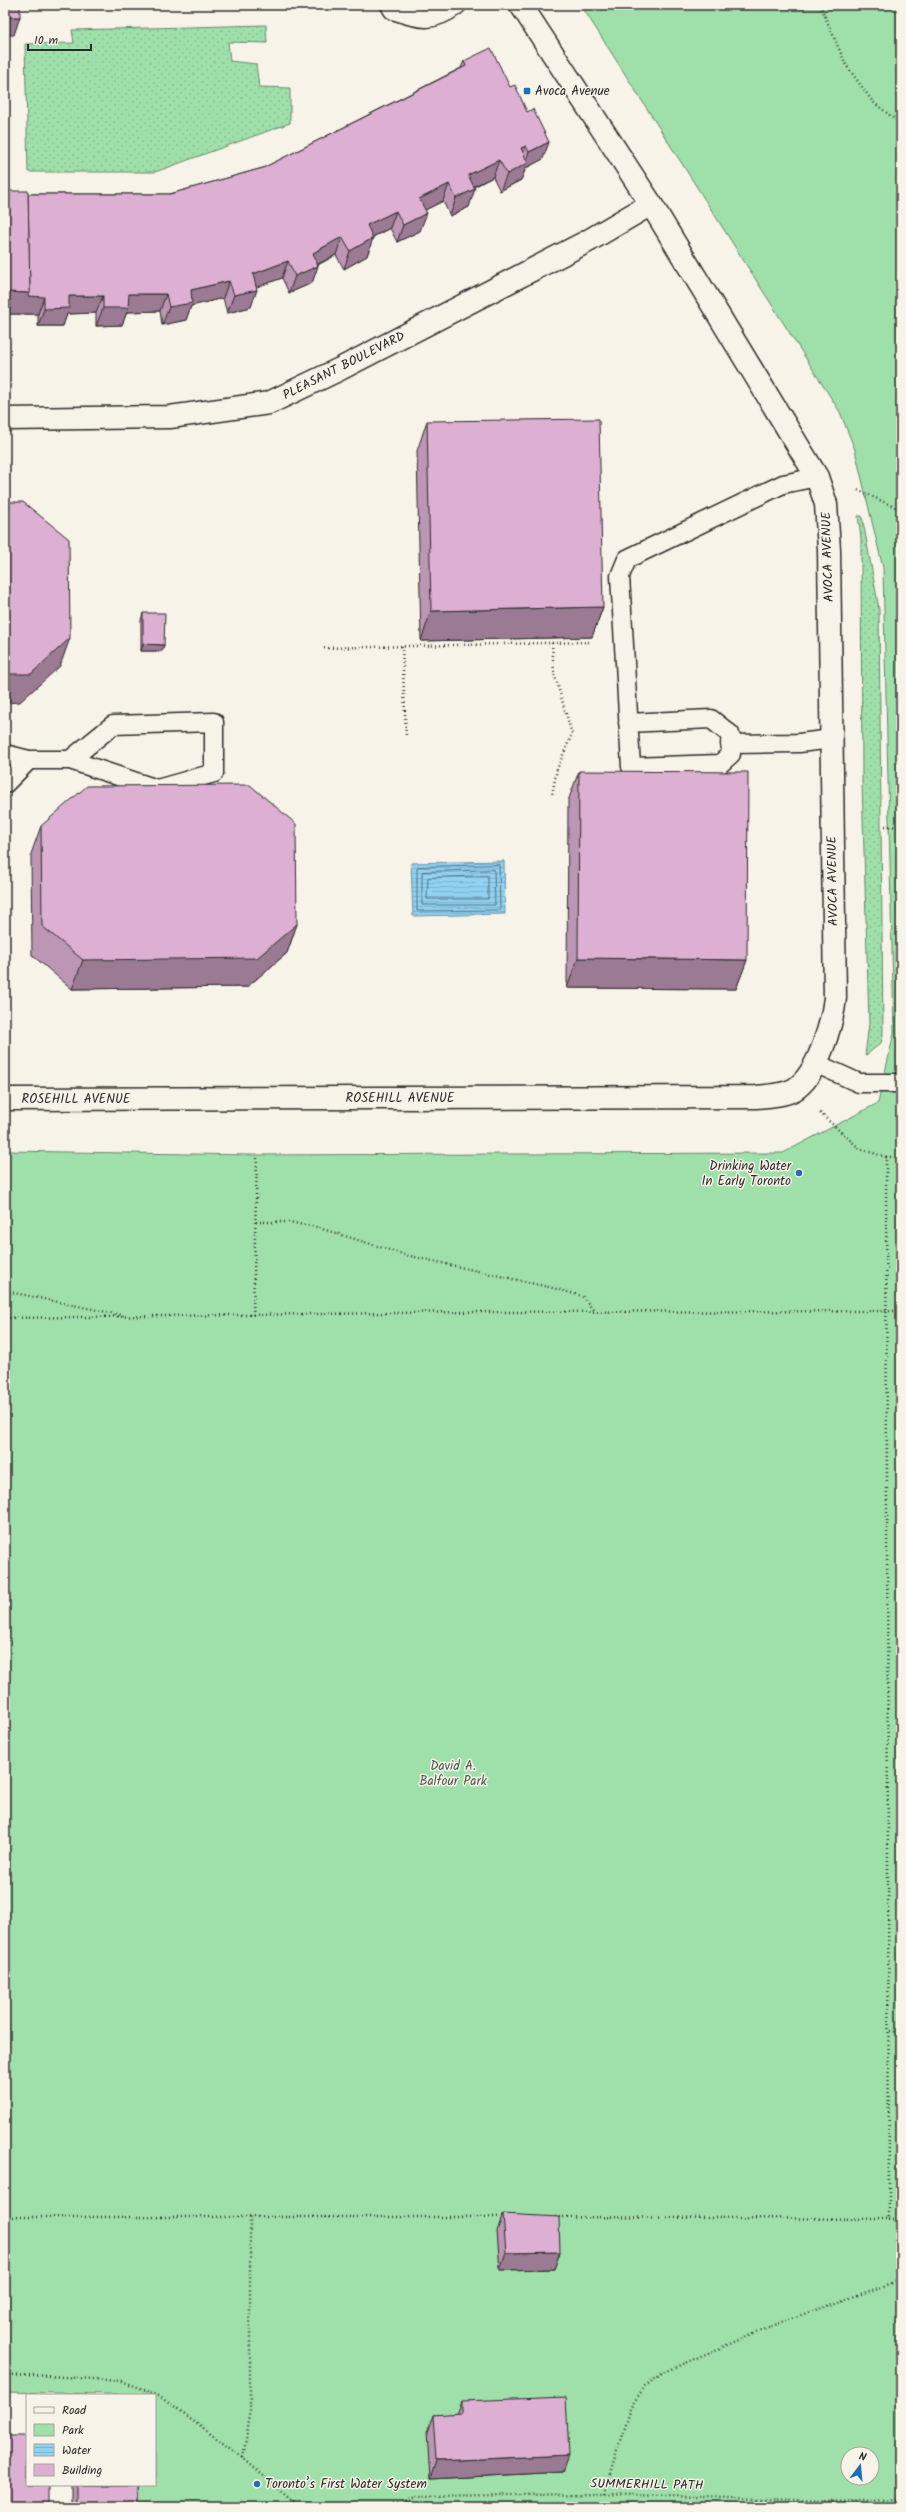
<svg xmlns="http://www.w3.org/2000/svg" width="906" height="2512" font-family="Kalam,sans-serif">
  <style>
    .grass { fill: url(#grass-dots); stroke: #65866a }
    .green { fill: #9fe0aa; stroke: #65866a; fill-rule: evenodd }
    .water { fill: url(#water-rules); stroke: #688fa2 }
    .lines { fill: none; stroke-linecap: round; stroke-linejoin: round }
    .shore { stroke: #546e7b; stroke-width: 1 }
    .lane-casing { stroke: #2b2b2b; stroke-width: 21 }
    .street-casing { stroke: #2b2b2b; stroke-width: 25 }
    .path { stroke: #2b2b2b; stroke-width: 2.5; stroke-dasharray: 1 3; stroke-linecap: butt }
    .lane { stroke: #f7f3e8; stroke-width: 18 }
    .street { stroke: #f7f3e8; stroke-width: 22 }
    .wall { fill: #be96b5; stroke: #2b2b2b }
    .shaded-wall { fill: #9b7a93; stroke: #2b2b2b }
    .building { fill: #ddafd2; stroke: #2b2b2b }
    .poi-dot { fill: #1f6fb2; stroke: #f7f3e8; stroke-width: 1.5 }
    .labels { text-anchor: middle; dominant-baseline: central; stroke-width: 3; stroke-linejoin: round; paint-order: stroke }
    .poi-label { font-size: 13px; fill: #2b2b2b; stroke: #f7f3e8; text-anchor: start }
    .street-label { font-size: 13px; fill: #2b2b2b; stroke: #f7f3e8 }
    .park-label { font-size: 13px; fill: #48584b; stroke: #f7f3e8 }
  </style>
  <defs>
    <pattern id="grass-dots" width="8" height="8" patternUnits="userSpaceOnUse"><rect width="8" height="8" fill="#9fe0aa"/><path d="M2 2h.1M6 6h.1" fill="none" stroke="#89c092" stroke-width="1.8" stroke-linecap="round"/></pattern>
    <pattern id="water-rules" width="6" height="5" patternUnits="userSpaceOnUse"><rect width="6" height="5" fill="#91d2f2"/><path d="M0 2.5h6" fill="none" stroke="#7db4d0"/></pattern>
  </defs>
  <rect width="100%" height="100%" fill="#f7f3e8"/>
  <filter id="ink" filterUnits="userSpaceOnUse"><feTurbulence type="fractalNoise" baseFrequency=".025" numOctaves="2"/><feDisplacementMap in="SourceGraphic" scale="8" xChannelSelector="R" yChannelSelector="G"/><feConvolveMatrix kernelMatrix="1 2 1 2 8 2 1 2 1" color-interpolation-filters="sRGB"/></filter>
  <g filter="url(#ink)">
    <!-- grass -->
    <g class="grass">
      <path d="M266,25L267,43L228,42L230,61L256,64L259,87L290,88V123L155,172H28L25,44L74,43L72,30Z"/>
      <path d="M858,516H862L879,609L883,1035L881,1043L865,1056L869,1023L862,782L861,538Z"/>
    </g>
    <!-- green -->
    <path class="green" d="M581,5H901V2507H135V2485H155V2395L5,2392V1151L250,1155L783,1153L878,1103L894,1033L883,568L855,450L840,412ZM848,2454H872V2478H848Z"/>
    <!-- water -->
    <path class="water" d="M504,861L505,914L413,916L411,863Z"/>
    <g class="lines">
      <!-- shore -->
      <g class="shore">
        <path d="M499,865L500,910L417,911V867Z"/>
        <path d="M494,870L495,905H422V872Z"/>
        <path d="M488,876V899H427L428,878Z"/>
      </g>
      <defs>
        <g id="lane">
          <path d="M390,5L393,10C420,19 432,24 457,5"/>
          <path d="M628,723L711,719L730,734L731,754L720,764L631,767L620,576L627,559L783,484L817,477"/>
          <path d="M730,744L799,743L832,739"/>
          <path d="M5,754L29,760H70L157,789L214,773V722L113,725L70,760"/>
          <path d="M5,784L29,760"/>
          <path d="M815,1063L859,1083H901"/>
        </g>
        <g id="street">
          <path d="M5,419L170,417L269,403L340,369L588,241L651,204"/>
          <path d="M5,1099L756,1097C768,1096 785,1095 795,1089C818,1074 832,1024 835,998L829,550L826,504L817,477L651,204L521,5"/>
        </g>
      </defs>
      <!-- lane casing -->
      <use href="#lane" class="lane-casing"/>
      <!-- street casing -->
      <use href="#street" class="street-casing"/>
      <!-- path -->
      <g class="path">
        <path d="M820,5L846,65L873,102L901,124"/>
        <path d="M858,490L901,510"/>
        <path d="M552,643L554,673L572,734L557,769L552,795"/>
        <path d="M402,646L406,737"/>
        <path d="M324,648L591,642"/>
        <path d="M885,826L901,827"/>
        <path d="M886,1157H901"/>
        <path d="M256,1222H289L316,1227L406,1255L553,1288L582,1296L595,1312"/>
        <path d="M5,1291L126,1316"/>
        <path d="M253,1315L257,1157"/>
        <path d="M5,1318L470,1312L901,1311"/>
        <path d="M890,2031L901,2032"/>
        <path d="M5,2217H504"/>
        <path d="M555,2217L889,2219L886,1157L860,1149L820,1113"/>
        <path d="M889,2219H901"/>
        <path d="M5,2376L35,2375L121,2381L159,2396L243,2458L299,2507"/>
        <path d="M243,2458L250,2414V2216"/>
        <path d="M604,2494L630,2408L645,2386L666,2371L781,2322L901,2280"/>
        <path d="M395,2507L417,2496L604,2494L824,2501L901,2499"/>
      </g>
      <!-- lane -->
      <use href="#lane" class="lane"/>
      <!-- street -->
      <use href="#street" class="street"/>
    </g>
    <!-- wall -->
    <g class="wall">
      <path d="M464,61L543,159L526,168L521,180L500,191L493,177L474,187L469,207L450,216L443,201L425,210L420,231L397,242L390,228L373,237L367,256L344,269L336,255L318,265L312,283L289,293L282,278L256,287L251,307L227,313L223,298L191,306L186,320L162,325L160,311L127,312L122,325L96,326V313L67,314L63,326H38V314H5V191L28,194H170L263,168L461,68Z"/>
      <path d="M427,421L603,607L592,637L421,641L417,451Z"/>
      <path d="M143,613L164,645L162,651H141V620Z"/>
      <path d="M579,771L747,960L736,989L567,988L568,801Z"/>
      <path d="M41,826L297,924L287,953L247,987L72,989L32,955L31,854Z"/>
      <path d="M503,2214L560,2252L554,2269L500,2270L497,2231Z"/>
      <path d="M462,2401L563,2472L430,2479L427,2432L433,2415L457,2414Z"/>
      <rect x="71" y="2485" width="66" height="22"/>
    </g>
    <!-- shaded-wall -->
    <g class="shaded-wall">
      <path d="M112,5H305L112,6Z"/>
      <path d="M5,17H20L14,35H5Z"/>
      <path d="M549,142L543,159L526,168L521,180L500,191L507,174L525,164L529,152Z"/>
      <path d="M526,146L520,163L521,148Z"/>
      <path d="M499,160L493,177L462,192L468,175Z"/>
      <path d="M449,184L443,201L413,216L419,199Z"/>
      <path d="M475,189L469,207L450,216L456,198Z"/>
      <path d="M396,211L390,228L360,243L367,225Z"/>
      <path d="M427,213L420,231L397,242L403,225Z"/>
      <path d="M342,237L336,255L306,270L313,253Z"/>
      <path d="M373,238L367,256L344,269L350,251Z"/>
      <path d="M288,261L282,278L246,291L253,274Z"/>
      <path d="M318,266L312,283L289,293L295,276Z"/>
      <path d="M229,281L223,298L191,306L186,320L162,325L169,307L191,290Z"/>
      <path d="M257,290L251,307L227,313L234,295Z"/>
      <path d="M5,292L30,293L44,297L38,314H5Z"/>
      <path d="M129,294H166L160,311L127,312L122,325L96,326L103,308Z"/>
      <path d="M69,296H103L96,313L67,314L63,326H38L44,309Z"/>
      <path d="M603,607L592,637L421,641L431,611Z"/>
      <path d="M70,638L60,666L20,702L5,703V674Z"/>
      <path d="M143,644L164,645L162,651H141Z"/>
      <path d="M297,924L287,953L247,987L72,989L83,960Z"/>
      <path d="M578,958L747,960L736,989L567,988Z"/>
      <path d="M560,2252L554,2269L500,2270L506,2253Z"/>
      <path d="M569,2455L563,2472L430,2479L436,2461Z"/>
    </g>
    <!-- building -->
    <g class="building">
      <rect x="5" y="5" width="15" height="12"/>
      <path d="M491,48L510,87L515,85L527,112L533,109L549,142L529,152L526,146L521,148L528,163L507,174L499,160L468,175L475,189L456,198L449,184L419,199L427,213L403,225L396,211L367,225L373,238L350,251L342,237L313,253L318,266L295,276L288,261L253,274L257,290L234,295L229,281L191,290L192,303L169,307L166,294H129L128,308H103V296H69V308L44,309V297L28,296L30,293L28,194H170L263,168L466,66L464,61Z"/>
      <path d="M5,191H28L30,293L5,292Z"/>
      <path d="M599,419L603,607L431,611L427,421Z"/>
      <path d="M5,502H23L69,539L70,638L31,674H5Z"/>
      <path d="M143,613H165L164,645L143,644Z"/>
      <path d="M579,771L748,772L747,960L578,958Z"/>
      <path d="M250,785L296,824L297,924L257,958L83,960L42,926L41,826L87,786Z"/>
      <path d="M503,2214L559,2217L560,2252L506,2253Z"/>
      <path d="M566,2397L569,2455L436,2461L433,2415L462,2413V2401Z"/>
      <path d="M5,2436H27V2485H48V2507H5Z"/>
      <rect x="76" y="2485" width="61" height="22"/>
    </g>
  </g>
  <!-- markers -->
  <g class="poi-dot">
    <rect x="523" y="87" width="8" height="8" rx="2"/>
    <circle cx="799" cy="1173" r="4"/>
    <circle cx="257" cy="2484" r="4"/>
  </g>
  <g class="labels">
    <!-- poi labels -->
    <g class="poi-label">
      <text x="535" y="91">Avoca Avenue</text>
      <text x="791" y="1166" text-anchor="end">Drinking Water<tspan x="791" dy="15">In Early Toronto</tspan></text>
      <text x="265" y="2484">Toronto’s First Water System</text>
    </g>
    <!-- street labels -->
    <g class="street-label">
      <text transform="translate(344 366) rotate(-27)">PLEASANT BOULEVARD</text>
      <text transform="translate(828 557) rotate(-92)">AVOCA AVENUE</text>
      <text transform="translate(833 881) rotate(-91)">AVOCA AVENUE</text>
      <text x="400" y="1098">ROSEHILL AVENUE</text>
      <text x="76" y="1099">ROSEHILL AVENUE</text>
      <text transform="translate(647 2485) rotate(1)">SUMMERHILL PATH</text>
    </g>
    <!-- park labels -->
    <g class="park-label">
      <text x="453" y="1766">David A.<tspan x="453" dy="15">Balfour Park</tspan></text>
    </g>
  </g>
  <!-- margin -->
  <rect width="906" height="2512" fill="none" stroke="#f7f3e8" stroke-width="20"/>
  <rect x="10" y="10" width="886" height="2492" fill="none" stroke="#2b2b2b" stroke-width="1.5" filter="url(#ink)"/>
  <!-- legend -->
  <rect x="26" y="2394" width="130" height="92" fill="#f7f3e8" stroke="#a5a39c"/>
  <rect x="34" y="2407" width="20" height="6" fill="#f7f3e8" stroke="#a5a39c"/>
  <text x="62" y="2414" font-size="12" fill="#2b2b2b">Road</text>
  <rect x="34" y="2424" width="20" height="12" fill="#9fe0aa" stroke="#a5a39c"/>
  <text x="62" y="2434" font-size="12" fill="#2b2b2b">Park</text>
  <rect x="34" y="2444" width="20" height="12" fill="url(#water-rules)" stroke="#a5a39c"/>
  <text x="62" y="2454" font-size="12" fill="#2b2b2b">Water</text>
  <rect x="34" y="2464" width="20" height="12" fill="#ddafd2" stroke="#a5a39c"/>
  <text x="62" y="2474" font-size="12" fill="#2b2b2b">Building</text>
  <!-- north arrow -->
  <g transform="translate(860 2466) rotate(16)"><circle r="19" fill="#f7f3e8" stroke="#a5a39c"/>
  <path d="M0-3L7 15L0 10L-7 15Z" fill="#1f6fb2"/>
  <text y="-6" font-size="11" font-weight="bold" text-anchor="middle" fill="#2b2b2b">N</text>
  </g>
  <!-- scale -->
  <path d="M28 44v6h63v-6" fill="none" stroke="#2b2b2b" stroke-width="2"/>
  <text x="34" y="44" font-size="12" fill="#2b2b2b" stroke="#f7f3e8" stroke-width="3" paint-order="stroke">10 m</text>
</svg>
